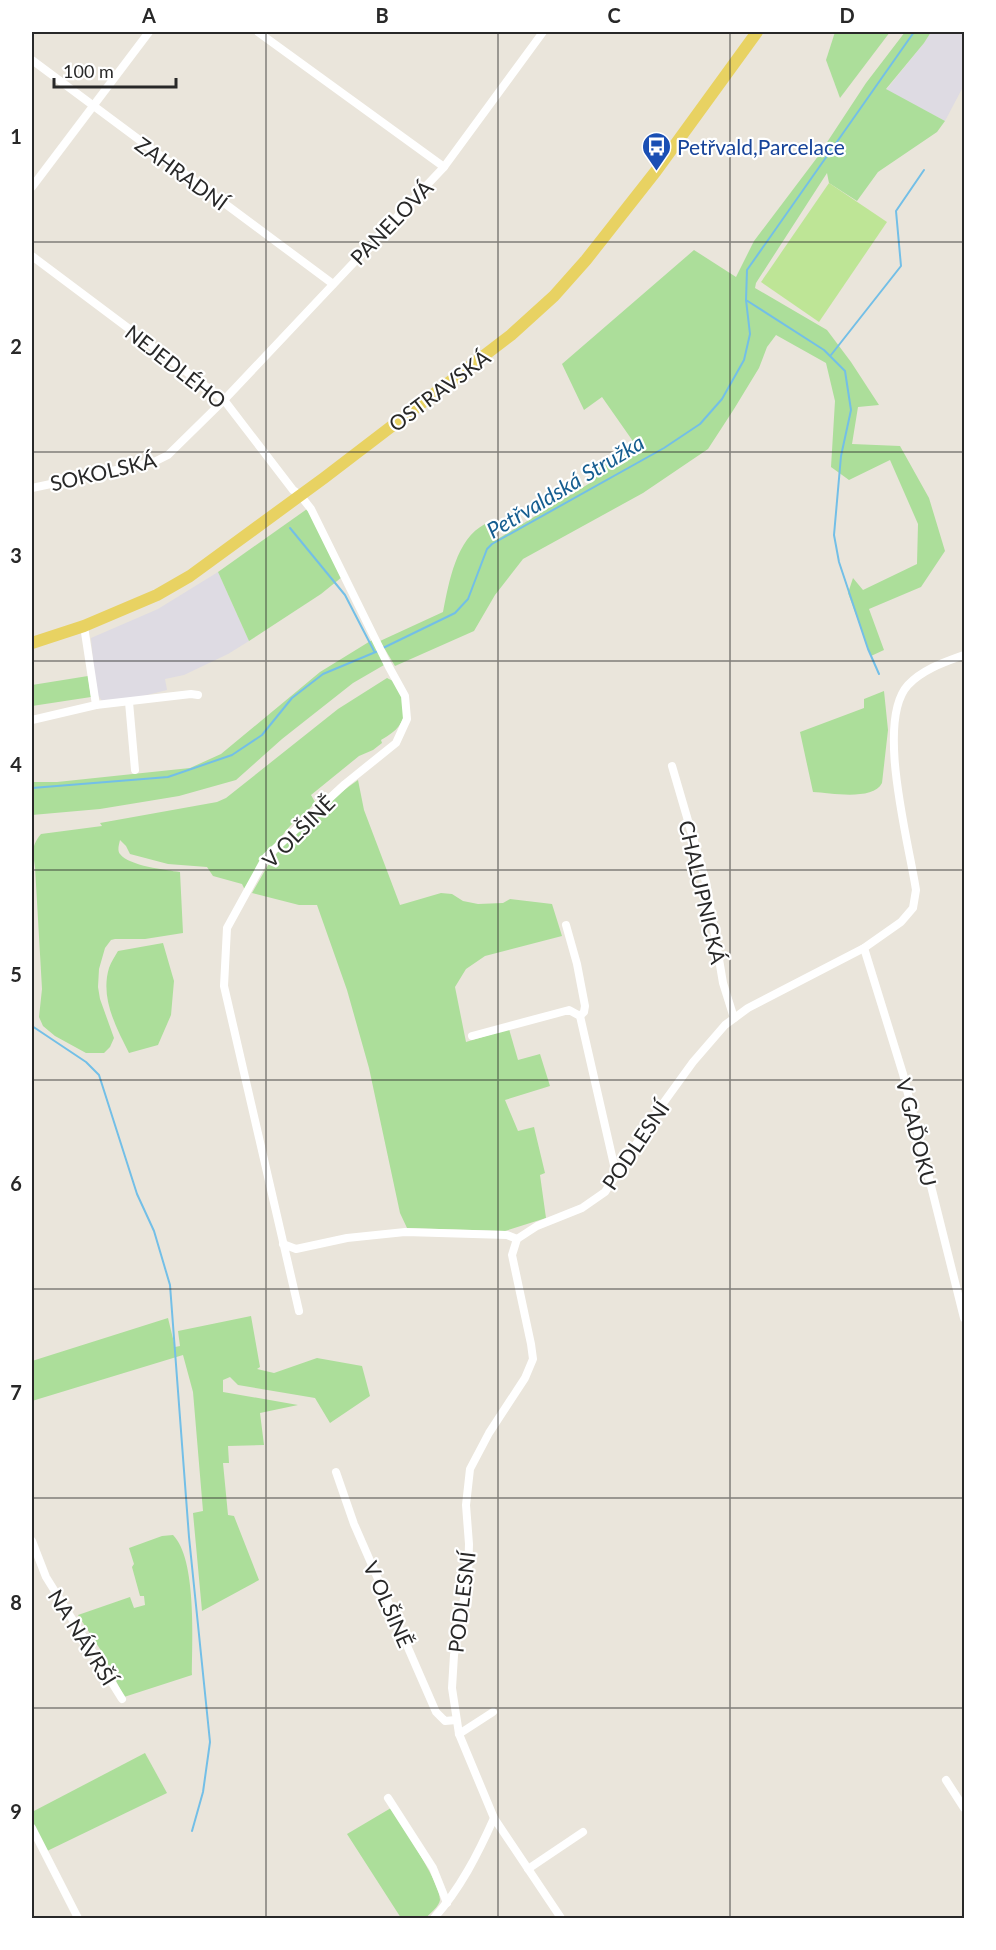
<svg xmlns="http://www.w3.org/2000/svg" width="996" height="1950" font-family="Lato,sans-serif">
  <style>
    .industrial { fill: #dedbe3 }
    .green { fill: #acde9a }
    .pitch { fill: #bee596 }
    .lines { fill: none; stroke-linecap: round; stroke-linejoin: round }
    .stream { stroke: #73bfe7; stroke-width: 2 }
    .minor { stroke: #fff; stroke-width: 8 }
    .primary { stroke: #e8d262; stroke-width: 12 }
    .grid { fill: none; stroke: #282828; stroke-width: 1.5; stroke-opacity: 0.55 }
    .labels { text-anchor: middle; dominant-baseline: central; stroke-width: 4.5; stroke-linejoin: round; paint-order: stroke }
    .transit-label { font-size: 21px; fill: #164399; stroke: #fff; text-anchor: start }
    .street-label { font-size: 21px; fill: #282828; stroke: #fff }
    .water-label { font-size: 22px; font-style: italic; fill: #155d90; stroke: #fff }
    .neatline { fill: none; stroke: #282828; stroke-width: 2 }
    .grid-label { font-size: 20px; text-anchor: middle; font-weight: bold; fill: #282828 }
  </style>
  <rect width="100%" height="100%" fill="#eae5db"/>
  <!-- industrial -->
  <g class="industrial">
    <path d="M931,32H964V85L945,121L886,90L924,43Z"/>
    <path d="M218,572L249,641L228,654L184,675L165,679L167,690L131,699L103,702L96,693L91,638L158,609Z"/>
  </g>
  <!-- green -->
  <g class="green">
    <path d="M835,32H890L840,98L826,60Z"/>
    <path d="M905,32H931L924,43L886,89L945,121L937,132L878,172L857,201L829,183L827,173L756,283L755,288L827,330L851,362L879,405L858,407L852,444L900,446L929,498L945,551L921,587L869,609L884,650L871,656L848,593L853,578L863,590L917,564L918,524L890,460L849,480L831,467L835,401L826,363L776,335L767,347L759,368L734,409L708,449L643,493L523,559L495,595L474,631L395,666L380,641L443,612C449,582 456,539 485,524L496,540L595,480L591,471L637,447L602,397L584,410L562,364L694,250L736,277L754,241L816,159L866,83Z"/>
    <path d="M307,509L342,577L321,594L249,641L218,572Z"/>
    <path d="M372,640L384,665L353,683L282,739L236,780L179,796L100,809L32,815V782H57L190,768L221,754L320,672Z"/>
    <path d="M88,676L91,697L32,706V685Z"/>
    <path d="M387,678L397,683C408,710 409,725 381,740L382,743L373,750L359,756L311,795L315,802C309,811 299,817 291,825C273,845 259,869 246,892L242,884L213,876L207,867L168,864L130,854L126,846L120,840C119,845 117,850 120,854C129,866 166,870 180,872L183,933L145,939H115L111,940L105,948L99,969L98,987L100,999L114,1038L110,1047L104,1053H86L55,1036L43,1026L39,1017L42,989L35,867C33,852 31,846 41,834L102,826L100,823L217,802L226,798L338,709Z"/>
    <path d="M884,691L888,730L882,783C873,801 831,793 813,792L800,732L864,708V699Z"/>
    <path d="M358,780L364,810L400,905L441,893L452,894L463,901L478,904L503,903L510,899L552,904L562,936L485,956L466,969L455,987L466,1042L509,1029L518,1060L540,1054L550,1086L505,1100L518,1131L534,1127L545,1173L540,1175L546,1218L505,1231L407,1228L400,1213L369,1068L347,990L317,905H299L252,893L271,860L312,813Z"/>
    <path d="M163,943L174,981L171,1015L158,1045L129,1053C116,1027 100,998 109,968C111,962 115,956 118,951Z"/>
    <path d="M251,1316L260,1367L257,1369L274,1373L317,1358L362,1366L370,1396L330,1423L315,1398L238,1385L230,1377L223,1380V1392L298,1405L260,1413L264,1445L228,1446L229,1463H223L228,1515L234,1516L259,1580L202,1611L193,1513L203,1511L193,1392L183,1355L32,1401V1361L168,1318L175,1347L180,1346L178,1331Z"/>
    <path d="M173,1535C197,1559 192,1642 192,1675L124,1697L102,1652L78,1615L130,1597L134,1608L145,1605L144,1596H140L132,1567L134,1564L129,1548L162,1536Z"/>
    <path d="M145,1753L167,1793L45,1852L32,1824V1812Z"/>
    <path d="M391,1808C401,1825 441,1883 440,1900C439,1907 430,1913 426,1918H401L347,1834Z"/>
  </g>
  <!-- pitch -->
  <path class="pitch" d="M829,183L887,222L819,322L761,282Z"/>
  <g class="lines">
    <!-- stream -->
    <g class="stream">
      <path d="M746,300L824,350L845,371L851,410L841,456L834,535L839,562L868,649L879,674"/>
      <path d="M831,355L901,266L896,211L924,170"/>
      <path d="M290,528L345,595L374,651"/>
      <path d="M383,648L455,613L468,599L487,549L492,544L664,448L700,424L722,399L744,360L750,334L746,300L747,270L914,32"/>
      <path d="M32,788L168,777L232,755L262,735L292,698L323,674L378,651"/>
      <path d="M32,1026L86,1062L99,1075L137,1194L154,1231L170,1285L189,1537L210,1742L203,1792L192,1831"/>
    </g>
    <!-- minor -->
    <g class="minor">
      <path d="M258,32L444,167"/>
      <path d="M32,60L333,284"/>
      <path d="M32,187L149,32"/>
      <path d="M32,256L224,400L293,490L300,495L311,509L389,667L405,696L407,719L396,743L345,784L266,857L227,928L224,986L299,1311"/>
      <path d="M32,488L154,462L168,455L224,400L444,167L543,32"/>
      <path d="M84,626L96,705"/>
      <path d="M129,702L135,770"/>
      <path d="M32,720L96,705L191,694L198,695"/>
      <path d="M672,766L706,882L723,983L734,1018"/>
      <path d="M566,925L577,964L585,1006L584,1012L580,1016"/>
      <path d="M864,948L903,1074L964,1318"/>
      <path d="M472,1036L569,1010L580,1016L614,1165L620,1171"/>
      <path d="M283,1244L296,1249L347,1238L405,1232L507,1235L517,1239"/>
      <path d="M336,1472L354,1524L436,1712L445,1721L456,1720"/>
      <path d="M32,1541L46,1577L122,1699"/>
      <path d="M459,1734L493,1712"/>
      <path d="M946,1780L964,1808"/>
      <path d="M388,1798L433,1868L447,1903"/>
      <path d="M494,1818L561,1918"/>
      <path d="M32,1828L78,1918"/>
      <path d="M528,1869L583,1832"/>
      <path d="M434,1918C460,1889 478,1854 494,1818L459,1734L452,1688L454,1655L468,1576L469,1544L466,1505L470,1469L489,1433L525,1378L533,1359L531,1344L512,1255L517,1239L537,1226L582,1208L605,1192L659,1109L693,1062L725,1025L748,1008L864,948L901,922L913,908L916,890C909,843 875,721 908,685C923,669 945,662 964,655"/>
    </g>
    <!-- primary -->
    <path class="primary" d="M32,643L84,626L157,595L190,576L324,478L511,335L554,296L586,260L656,171L757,32"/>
  </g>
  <!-- grid -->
  <path class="grid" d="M266,32V1918M498,32V1918M730,32V1918M32,242H964M32,452H964M32,661H964M32,870H964M32,1080H964M32,1289H964M32,1498H964M32,1708H964"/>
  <!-- icons -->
  <defs>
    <symbol id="bus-pin" viewBox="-11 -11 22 30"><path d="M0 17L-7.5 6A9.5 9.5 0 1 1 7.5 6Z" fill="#1a4fb4" stroke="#fff"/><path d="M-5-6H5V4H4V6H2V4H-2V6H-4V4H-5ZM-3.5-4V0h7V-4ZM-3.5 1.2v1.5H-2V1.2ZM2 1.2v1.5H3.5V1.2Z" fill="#fff"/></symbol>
  </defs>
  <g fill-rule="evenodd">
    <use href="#bus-pin" x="640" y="130" width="33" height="45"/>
  </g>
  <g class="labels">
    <!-- transit labels -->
    <g class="transit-label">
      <text x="677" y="146">Petřvald,Parcelace</text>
    </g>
    <!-- street labels -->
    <g class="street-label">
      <text transform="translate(182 173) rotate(36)">ZAHRADNÍ</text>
      <text transform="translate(391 222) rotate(-46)">PANELOVÁ</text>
      <text transform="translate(176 366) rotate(38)">NEJEDLÉHO</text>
      <text transform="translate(439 390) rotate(-37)">OSTRAVSKÁ</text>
      <text transform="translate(103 471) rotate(-13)">SOKOLSKÁ</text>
      <text transform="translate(298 831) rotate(-45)">V OLŠINĚ</text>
      <text transform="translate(703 892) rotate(77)">CHALUPNICKÁ</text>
      <text transform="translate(917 1132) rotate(76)">V GAĎOKU</text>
      <text transform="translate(635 1145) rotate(-56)">PODLESNÍ</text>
      <text transform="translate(461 1602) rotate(-83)">PODLESNÍ</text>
      <text transform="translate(389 1604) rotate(66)">V OLŠINĚ</text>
      <text transform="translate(83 1637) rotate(58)">NA NÁVRŠÍ</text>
    </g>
    <!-- water labels -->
    <g class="water-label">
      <text transform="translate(565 486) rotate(-31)">Petřvaldská Stružka</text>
    </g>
  </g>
  <!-- border -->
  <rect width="996" height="1950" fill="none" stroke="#ffffff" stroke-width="66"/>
  <!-- scale -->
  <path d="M54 78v9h122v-9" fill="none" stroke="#282828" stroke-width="3"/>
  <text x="63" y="78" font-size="18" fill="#282828" stroke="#ffffff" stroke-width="4.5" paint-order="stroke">100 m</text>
  <rect x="33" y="33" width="930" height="1884" class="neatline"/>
  <g class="grid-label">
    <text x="149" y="23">A</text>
    <text x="382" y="23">B</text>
    <text x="614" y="23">C</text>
    <text x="847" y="23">D</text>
    <text x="16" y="144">1</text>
    <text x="16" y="354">2</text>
    <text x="16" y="563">3</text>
    <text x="16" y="772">4</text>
    <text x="16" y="982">5</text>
    <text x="16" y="1191">6</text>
    <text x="16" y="1400">7</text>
    <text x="16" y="1610">8</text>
    <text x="16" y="1819">9</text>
  </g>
</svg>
